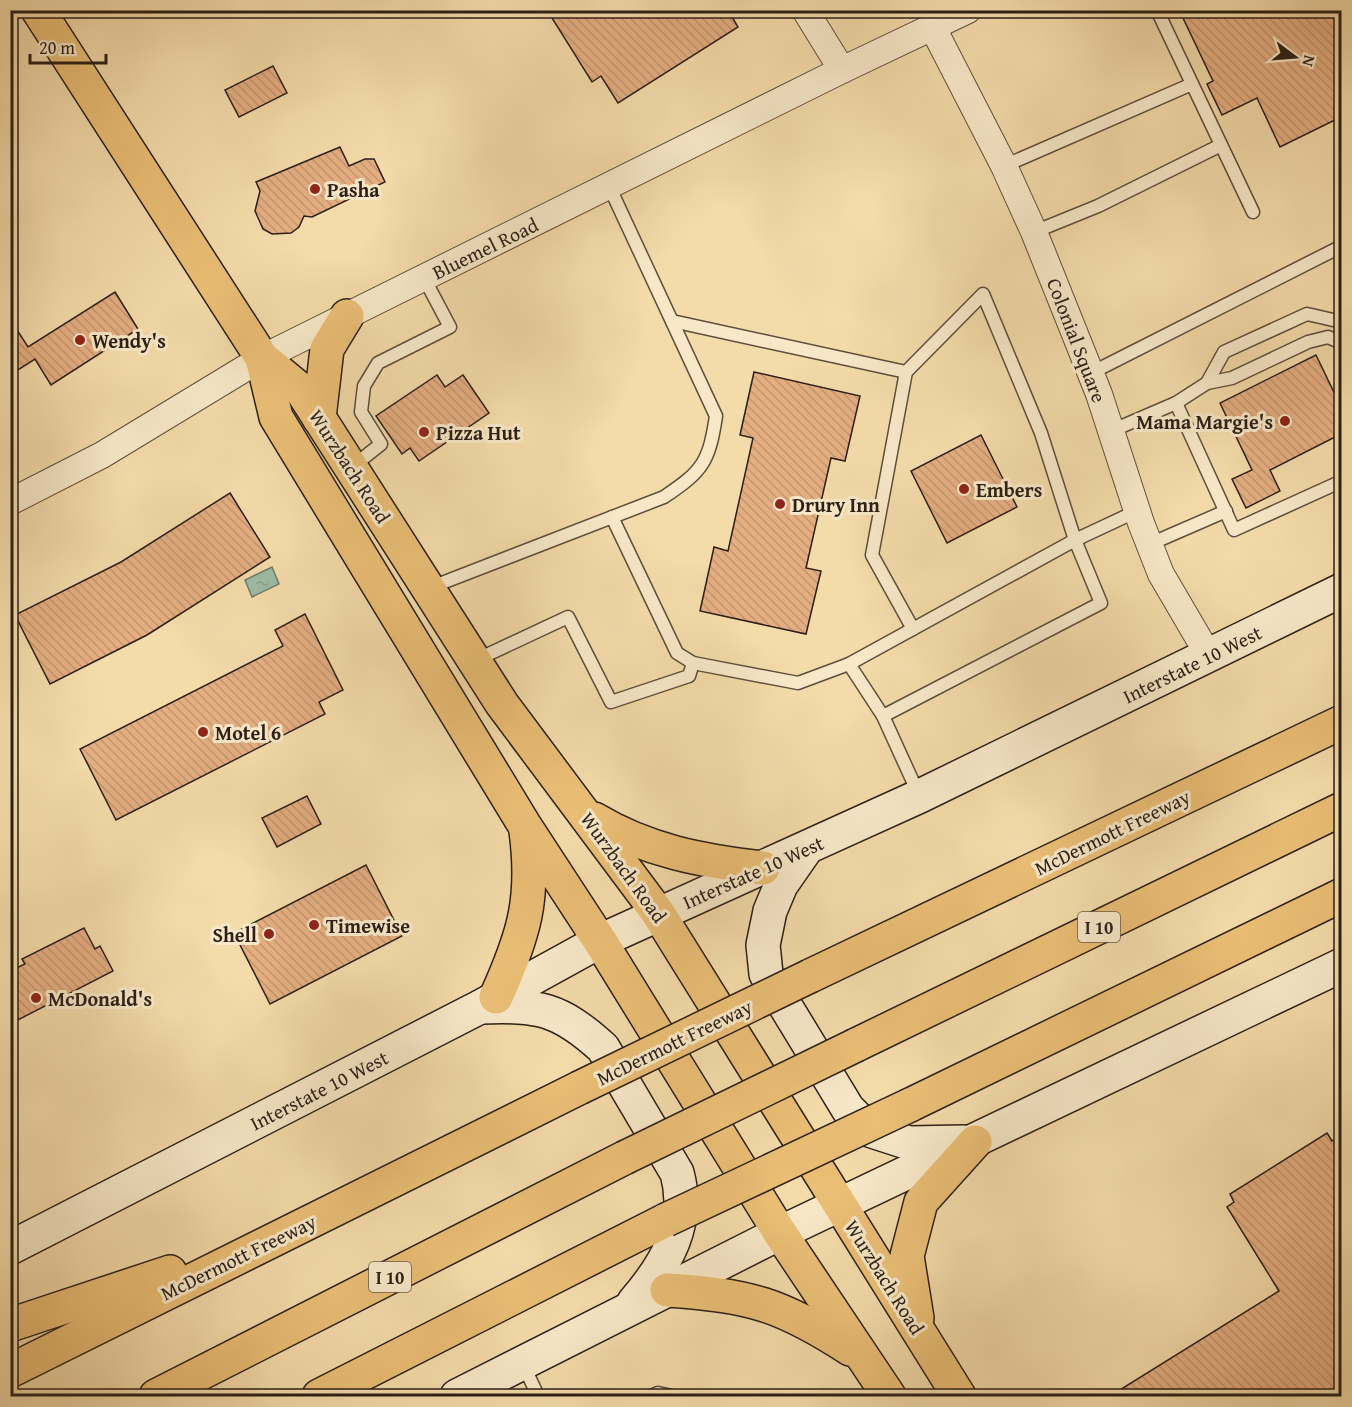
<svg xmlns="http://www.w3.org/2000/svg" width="1352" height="1407" font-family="'Gentium Book Plus',serif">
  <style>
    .water { fill: url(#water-ripples); stroke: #6f7d6b; stroke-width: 1.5 }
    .building { fill: url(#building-back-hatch); stroke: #2b1f16; stroke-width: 1.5 }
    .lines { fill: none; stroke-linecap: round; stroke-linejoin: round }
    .lane-casing { stroke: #5d4e3b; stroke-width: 15 }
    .street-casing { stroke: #5d4e3b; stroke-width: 28 }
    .secondary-casing { stroke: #2b1f16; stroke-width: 36 }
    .primary-casing { stroke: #2b1f16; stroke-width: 36 }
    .highway-casing { stroke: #2b1f16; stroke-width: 36 }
    .lane { stroke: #f8e8c8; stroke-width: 12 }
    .street { stroke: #f8e8c8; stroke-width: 26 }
    .secondary { stroke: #f8e8c8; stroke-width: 33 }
    .primary { stroke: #eabe75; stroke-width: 33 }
    .highway { stroke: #eabe75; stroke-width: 33 }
    .highway-bridge-casing { stroke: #2b1f16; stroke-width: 36; stroke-linecap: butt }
    .highway-bridge { stroke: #eabe75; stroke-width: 33 }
    .poi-dot { fill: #8f2418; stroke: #f8e8c8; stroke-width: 2 }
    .labels { text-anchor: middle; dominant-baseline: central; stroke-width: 6; stroke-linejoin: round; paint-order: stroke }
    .shield { fill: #f8e8c8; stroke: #685b4b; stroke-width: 1.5 }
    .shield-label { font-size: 18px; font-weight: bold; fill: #2b1f16 }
    .poi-label { font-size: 20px; font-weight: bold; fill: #2b1f16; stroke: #f8e8c8; text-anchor: start }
    .street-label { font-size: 20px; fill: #2b1f16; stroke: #f8e8c8 }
  </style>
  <defs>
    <pattern id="water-ripples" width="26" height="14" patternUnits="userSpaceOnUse" patternTransform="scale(1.5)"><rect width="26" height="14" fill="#9dbca4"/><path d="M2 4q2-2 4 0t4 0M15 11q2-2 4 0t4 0" fill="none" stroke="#87a18c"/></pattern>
    <pattern id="building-back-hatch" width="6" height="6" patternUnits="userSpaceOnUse" patternTransform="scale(1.5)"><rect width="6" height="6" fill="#e4ae81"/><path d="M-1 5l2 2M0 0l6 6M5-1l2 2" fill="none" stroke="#c4956f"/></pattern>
  </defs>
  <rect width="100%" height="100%" fill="#f4dbaa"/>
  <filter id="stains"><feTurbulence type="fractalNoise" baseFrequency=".00333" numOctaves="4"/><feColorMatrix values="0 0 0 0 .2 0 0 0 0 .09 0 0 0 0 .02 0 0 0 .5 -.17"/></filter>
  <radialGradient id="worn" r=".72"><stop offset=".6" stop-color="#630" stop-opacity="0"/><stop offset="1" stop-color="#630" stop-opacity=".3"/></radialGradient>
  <!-- water -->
  <path class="water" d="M272,567L279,584L252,597L245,580Z"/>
  <!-- building -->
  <g class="building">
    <path d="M547,10H728L738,27L618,103L601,76L592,82Z"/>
    <path d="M1198,10H1341V117L1280,147L1257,98L1222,115L1207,84L1213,81L1183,18Z"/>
    <path d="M273,66L287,93L239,117L225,90Z"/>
    <path d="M340,147L349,166L365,159H374L385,182L312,217L304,216L299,227L291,233L272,234L263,229L255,211L260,191L256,182Z"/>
    <path d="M115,292L138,329L51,385L35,359L10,375V319L28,347Z"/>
    <path d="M1316,355L1341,407V434L1270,470L1280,491L1246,508L1232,479L1252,470L1220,403Z"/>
    <path d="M754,372L860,396L845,461L831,458L806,568L821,571L806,634L700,611L714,547L728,551L753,438L740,435Z"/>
    <path d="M437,375L445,387L463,375L489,413L419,461L410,448L402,454L376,416Z"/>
    <path d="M981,435L1017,507L947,543L911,471Z"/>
    <path d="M230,493L270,557L147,635L50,684L15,615L121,562Z"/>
    <path d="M305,614L343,690L319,702L325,714L116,820L80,749L283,646L275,630Z"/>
    <path d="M307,796L321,824L277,847L262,818Z"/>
    <path d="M366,865L402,936L270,1004L234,933Z"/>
    <path d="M84,928L95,949L100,946L113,971L10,1024V971L25,964L22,959Z"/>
    <path d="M1327,1133L1332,1141L1341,1135V1396H1110L1279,1291L1227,1207L1234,1202L1230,1194Z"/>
  </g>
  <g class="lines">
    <defs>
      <g id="lane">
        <path d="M253,10V11"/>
        <path d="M1157,10L1253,212"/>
        <path d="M1004,166L1192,84"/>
        <path d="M1034,232L1098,206L1221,145"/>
        <path d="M672,321L906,372L983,294L1041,433L1075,540L1101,603L883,716"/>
        <path d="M906,372L872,555L913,629"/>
        <path d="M1091,373L1342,246"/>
        <path d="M1207,383L1232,378L1308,342L1328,337L1342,343"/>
        <path d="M1176,403L1234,530L1342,481"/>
        <path d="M1111,431L1176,403L1207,383L1224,352L1307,314L1342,322"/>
        <path d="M352,467L381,444L361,412L364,386L378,363L450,327L424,278"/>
        <path d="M612,517L677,653L693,663L798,683L849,664L1075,540L1137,511"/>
        <path d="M1150,544L1226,511"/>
        <path d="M429,588L664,497C703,471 709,462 716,416L609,186"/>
        <path d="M476,660L568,617L611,702L689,676L693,663"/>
        <path d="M849,664L883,716L919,795"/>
        <path d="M523,1364L538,1396"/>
        <path d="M651,1396L658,1393L672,1396"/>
      </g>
      <g id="street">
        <path d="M805,10L842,70"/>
        <path d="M933,28L1004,166L1034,232L1099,394L1141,523L1161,574L1209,656"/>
        <path d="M10,502L102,455L262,358L842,70L968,10"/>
      </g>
      <g id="secondary">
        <path d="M806,849L781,885L770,911L763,945L766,974L848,1109L869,1130L909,1143L963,1142"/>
        <path d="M481,1007C539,1005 559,1008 603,1048L677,1173C691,1223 666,1265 634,1302"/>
        <path d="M10,1248L480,1007L600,941L920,796L1342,590"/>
        <path d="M457,1396L780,1233L1342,965"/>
      </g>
      <g id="primary">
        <path d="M38,10L262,358L302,391L502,704L658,913L959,1396"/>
        <path d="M262,358L276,417L525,826L600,941L780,1233L889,1396"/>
        <path d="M319,418L327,349L347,316"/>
        <path d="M594,819C647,851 702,861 763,868"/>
        <path d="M496,997C524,935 535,899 526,831"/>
        <path d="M667,1290C748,1295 781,1304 850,1349"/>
        <path d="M917,1318L907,1256L921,1202L975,1142"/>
      </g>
      <g id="highway">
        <path d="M810,976L1342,722"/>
        <path d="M856,1045L1342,809"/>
        <path d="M910,1105L1342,895"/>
        <path d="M10,1325L170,1272"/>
        <path d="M10,1371L579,1088"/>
        <path d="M156,1396L624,1158"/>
        <path d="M319,1396L666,1220"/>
      </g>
    </defs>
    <!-- lane casing -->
    <use href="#lane" class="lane-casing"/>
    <!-- street casing -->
    <use href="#street" class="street-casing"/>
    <!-- secondary casing -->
    <use href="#secondary" class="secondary-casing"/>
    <!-- primary casing -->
    <use href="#primary" class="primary-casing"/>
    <!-- highway casing -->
    <use href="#highway" class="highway-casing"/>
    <!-- lane -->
    <use href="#lane" class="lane"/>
    <!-- street -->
    <use href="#street" class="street"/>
    <!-- secondary -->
    <use href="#secondary" class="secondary"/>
    <!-- primary -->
    <use href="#primary" class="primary"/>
    <!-- highway -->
    <use href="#highway" class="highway"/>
    <defs>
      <g id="highway-bridge">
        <path d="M579,1088L810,976"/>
        <path d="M624,1158L856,1045"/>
        <path d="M666,1220L910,1105"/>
      </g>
    </defs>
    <!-- highway-bridge casing -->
    <use href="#highway-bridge" class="highway-bridge-casing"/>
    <!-- highway-bridge -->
    <use href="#highway-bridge" class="highway-bridge"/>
  </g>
  <!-- markers -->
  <g class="poi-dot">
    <circle cx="315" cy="189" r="6"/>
    <circle cx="80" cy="340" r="6"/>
    <circle cx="1285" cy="421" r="6"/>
    <circle cx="424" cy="432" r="6"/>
    <circle cx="964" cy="489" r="6"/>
    <circle cx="780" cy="504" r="6"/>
    <circle cx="203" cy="732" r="6"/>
    <circle cx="314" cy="925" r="6"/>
    <circle cx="269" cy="934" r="6"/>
    <circle cx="36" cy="998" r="6"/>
  </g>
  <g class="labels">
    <!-- shield labels -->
    <g class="shield">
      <rect x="1078" y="912" width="42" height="30" rx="4.5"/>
      <rect x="369" y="1262" width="42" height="30" rx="4.5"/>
    </g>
    <g class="shield-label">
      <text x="1099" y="927">I 10</text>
      <text x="390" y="1277">I 10</text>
    </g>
    <!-- poi labels -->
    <g class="poi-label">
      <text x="327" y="189">Pasha</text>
      <text x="92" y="340">Wendy's</text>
      <text x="1273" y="421" text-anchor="end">Mama Margie's</text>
      <text x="436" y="432">Pizza Hut</text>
      <text x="976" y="489">Embers</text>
      <text x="792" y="504">Drury Inn</text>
      <text x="215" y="732">Motel 6</text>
      <text x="326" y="925">Timewise</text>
      <text x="257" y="934" text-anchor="end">Shell</text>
      <text x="48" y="998">McDonald's</text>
    </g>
    <!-- street labels -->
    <g class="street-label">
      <text transform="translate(485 248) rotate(-26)">Bluemel Road</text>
      <text transform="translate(1077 340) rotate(69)">Colonial Square</text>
      <text transform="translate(350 466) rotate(57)">Wurzbach Road</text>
      <text transform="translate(1192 664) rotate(-26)">Interstate 10 West</text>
      <text transform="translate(1112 832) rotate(-26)">McDermott Freeway</text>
      <text transform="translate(624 867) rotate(54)">Wurzbach Road</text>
      <text transform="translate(753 872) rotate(-24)">Interstate 10 West</text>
      <text transform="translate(674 1042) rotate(-26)">McDermott Freeway</text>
      <text transform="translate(319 1090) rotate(-27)">Interstate 10 West</text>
      <text transform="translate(238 1257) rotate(-26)">McDermott Freeway</text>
      <text transform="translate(885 1277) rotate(58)">Wurzbach Road</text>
    </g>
  </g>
  <!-- margin -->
  <rect width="1352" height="1407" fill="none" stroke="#f4dbaa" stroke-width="36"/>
  <rect x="12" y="12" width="1328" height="1383" fill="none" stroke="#2b1f16" stroke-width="3"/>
  <rect x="18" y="18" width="1316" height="1371" fill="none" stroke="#2b1f16" stroke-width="1.5"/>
  <!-- north arrow -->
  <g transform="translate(1295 57) rotate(106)" stroke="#f8e8c8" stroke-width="4.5" paint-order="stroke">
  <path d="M0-4.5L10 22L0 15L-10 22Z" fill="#2b1f16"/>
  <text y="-9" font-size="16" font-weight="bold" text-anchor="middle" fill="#2b1f16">N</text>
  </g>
  <!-- scale -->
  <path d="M30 54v9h76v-9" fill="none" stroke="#2b1f16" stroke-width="3"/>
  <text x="39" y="54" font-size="18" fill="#2b1f16" stroke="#f8e8c8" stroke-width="4.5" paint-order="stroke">20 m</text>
  <rect width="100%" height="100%" filter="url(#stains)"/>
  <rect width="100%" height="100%" fill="url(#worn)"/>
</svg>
